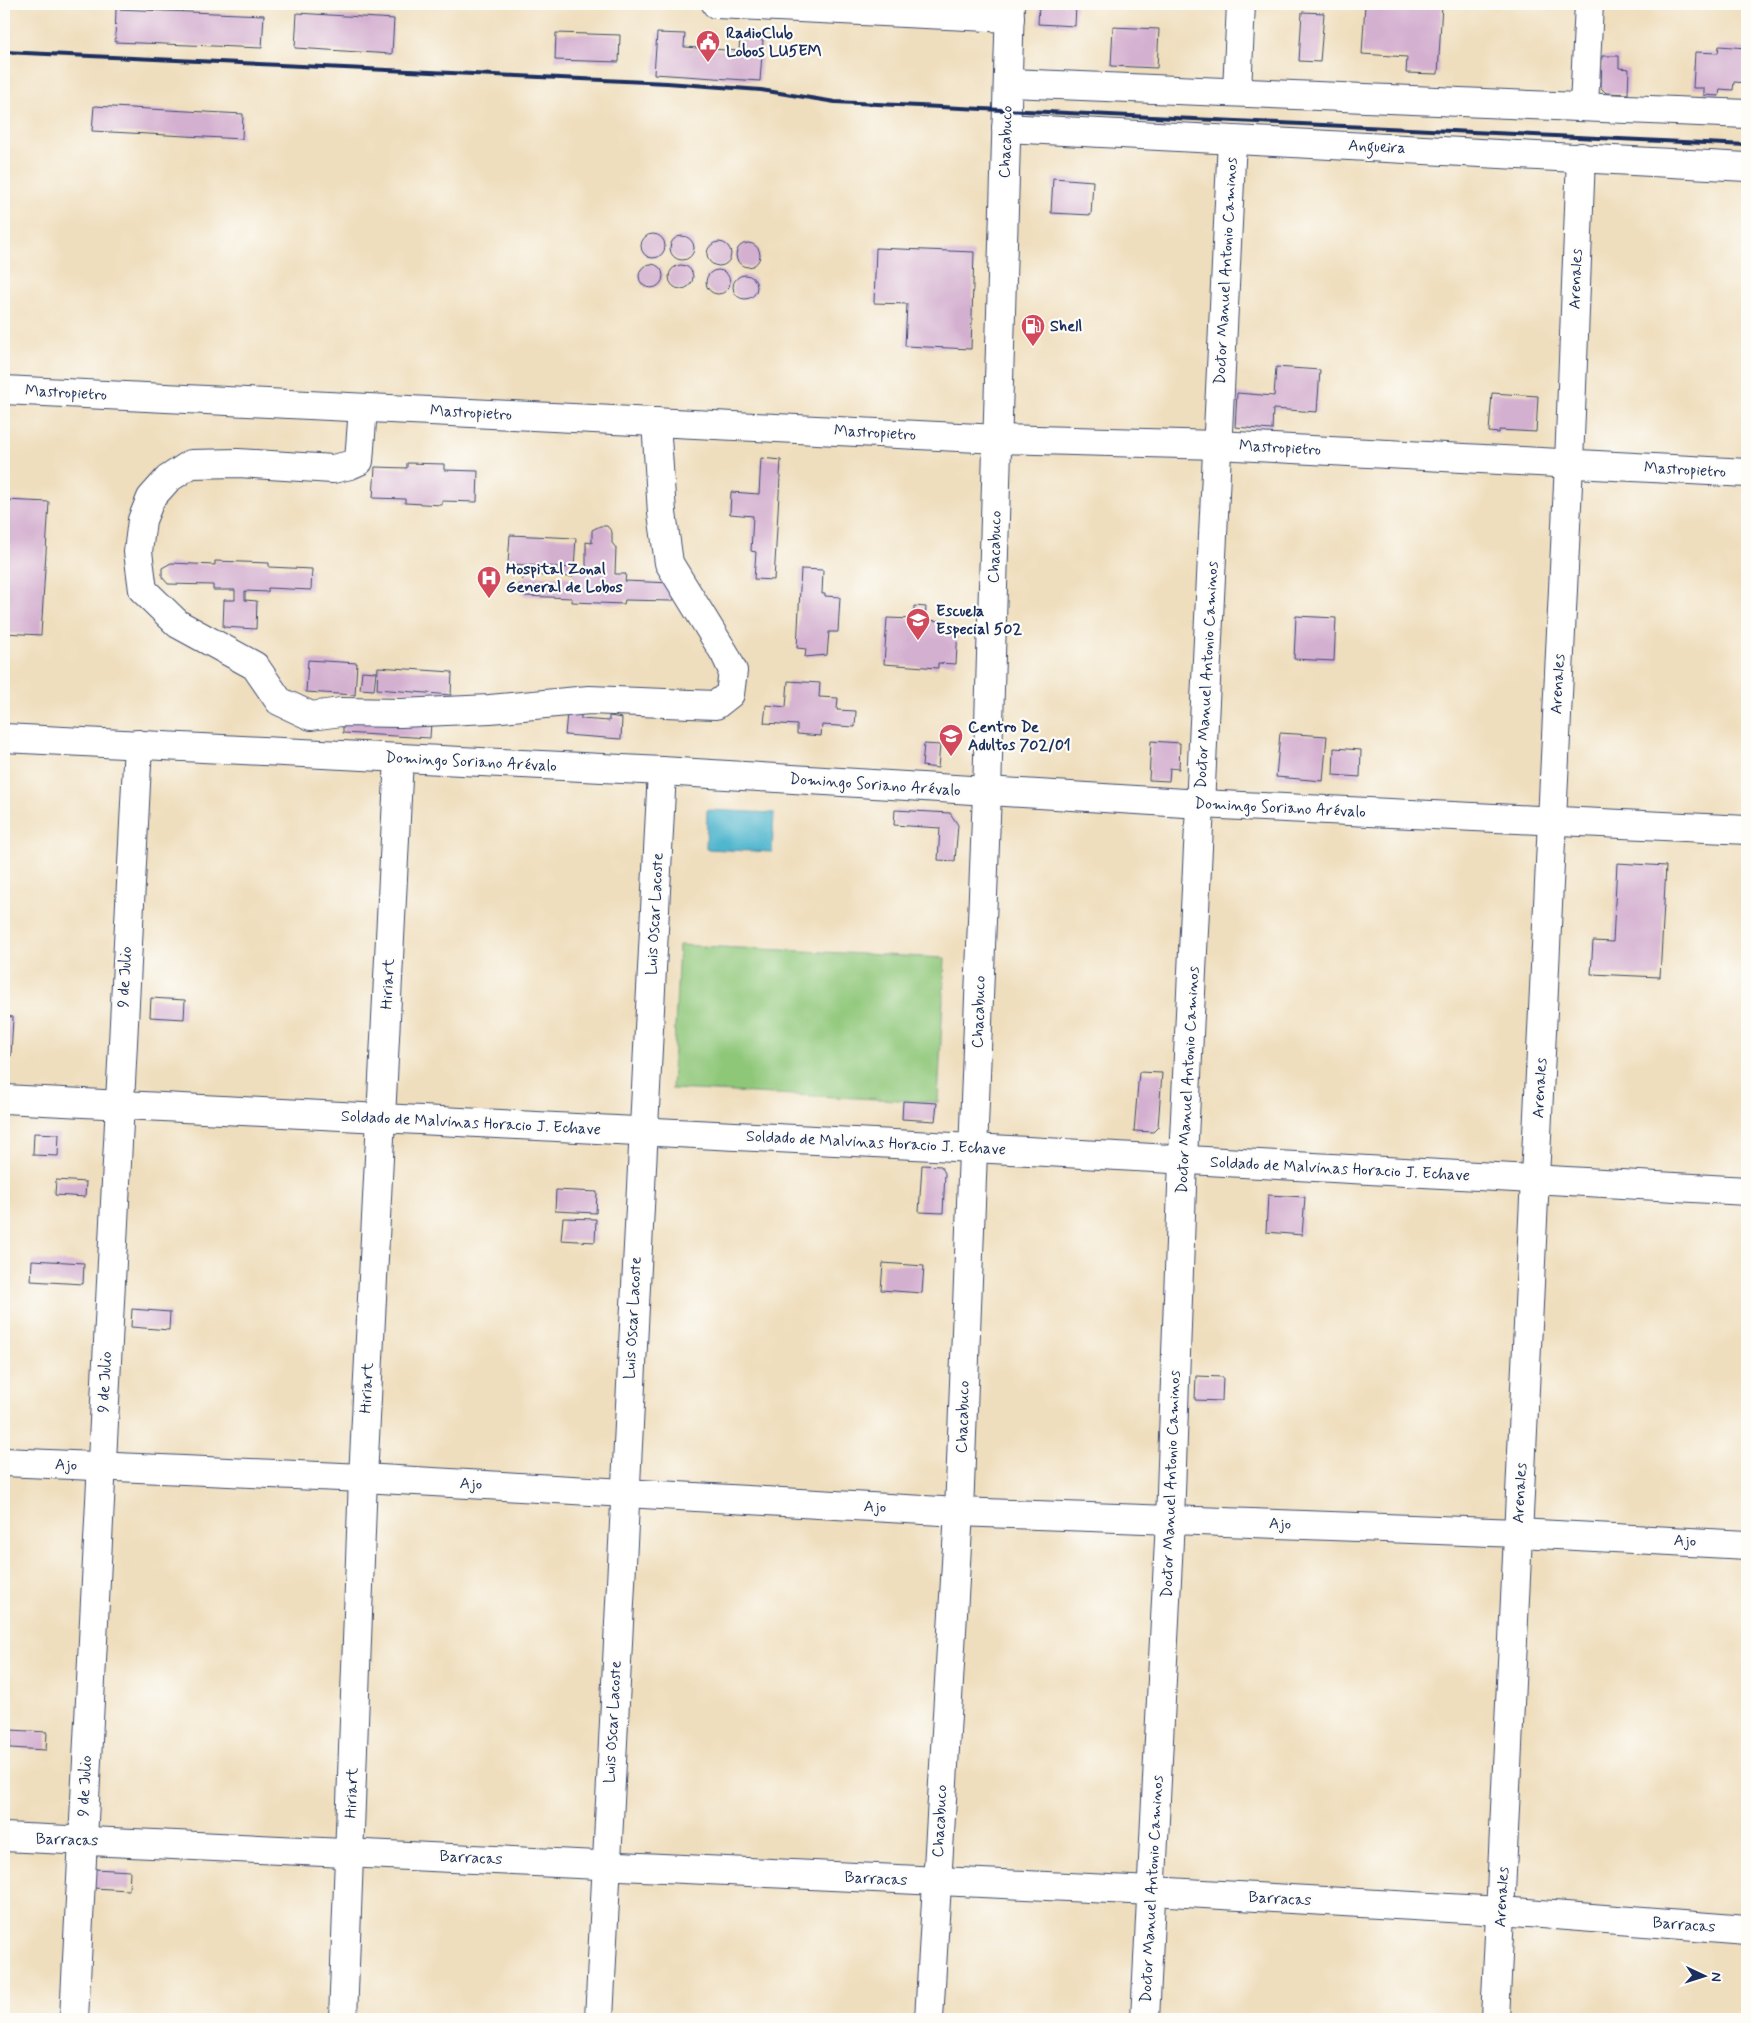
<svg xmlns="http://www.w3.org/2000/svg" width="1751" height="2023" font-family="Mynerve,sans-serif">
  <style>
    .park { fill: #8fc779; stroke: #557b6c }
    .water { fill: #4fb6ce; stroke: #357296 }
    .building { fill: #d4b0d0 }
    .lines { fill: none; stroke-linecap: round; stroke-linejoin: round }
    .minor-casing { stroke: #3b496c; stroke-width: 30 }
    .minor { stroke: #fff; stroke-width: 28 }
    .rail { stroke: #1b2f5e; stroke-width: 4 }
    .labels { text-anchor: middle; dominant-baseline: central; stroke-width: 4.5; stroke-linejoin: round; paint-order: stroke }
    .poi-label { font-size: 16px; font-weight: bold; fill: #1b2f5e; stroke: #fdfcf7; text-anchor: start }
    .street-label { font-size: 16px; fill: #1b2f5e; stroke: #fdfcf7 }
  </style>
  <rect width="100%" height="100%" fill="#fdfcf7"/>
  <filter id="ink" filterUnits="userSpaceOnUse"><feTurbulence type="fractalNoise" baseFrequency=".02" numOctaves="2"/><feDisplacementMap in="SourceGraphic" scale="10" xChannelSelector="R" yChannelSelector="G"/><feConvolveMatrix kernelMatrix="1 2 1 2 8 2 1 2 1" color-interpolation-filters="sRGB"/></filter>
  <filter id="wash" filterUnits="userSpaceOnUse"><feTurbulence type="fractalNoise" baseFrequency=".0096" numOctaves="4" result="noise"/><feDisplacementMap in="SourceGraphic" scale="20" xChannelSelector="R" yChannelSelector="G"/><feGaussianBlur stdDeviation="1.12" result="paint"/><feColorMatrix in="noise" values="0 0 0 0 0 0 0 0 0 0 0 0 0 0 0 0 0 1.4 0 .05"/><feComposite in="paint" operator="in"/></filter>
  <g filter="url(#wash)">
    <rect width="100%" height="100%" fill="#efdebd"/>
    <!-- park -->
    <path class="park" d="M679,945L945,958L938,1102L672,1089Z"/>
    <!-- water -->
    <path class="water" d="M707,810L774,813L772,852L706,849Z"/>
    <g id="blocks">
      <!-- building -->
      <g class="building">
        <path d="M1039,4H1076L1075,26L1038,24Z"/>
        <path d="M1365,4H1442L1438,74L1406,73L1407,57L1362,54Z"/>
        <path d="M116,9L264,15L262,48L115,42Z"/>
        <path d="M1302,12L1324,13L1320,62L1299,61Z"/>
        <path d="M297,13L394,19L392,54L295,48Z"/>
        <path d="M1113,27L1159,29L1157,68L1111,66Z"/>
        <path d="M556,33L620,35L619,62L555,60Z"/>
        <path d="M657,33L685,34L684,47L739,51L740,38L763,40L760,81L654,74Z"/>
        <path d="M1719,46L1747,48V83L1734,82L1733,90L1720,89L1719,96L1704,95V88H1693L1695,52L1718,53Z"/>
        <path d="M1602,56H1619V68L1629,69L1628,94L1606,93L1601,88Z"/>
        <path d="M94,106L243,114L242,139L92,131Z"/>
        <path d="M1053,178L1093,181L1091,215L1051,213Z"/>
        <circle cx="653" cy="246" r="12"/>
        <circle cx="682" cy="248" r="12"/>
        <circle cx="719" cy="254" r="12"/>
        <circle cx="748" cy="255" r="12"/>
        <path d="M876,248L974,252L971,349L905,346L907,304L874,303Z"/>
        <circle cx="651" cy="276" r="12"/>
        <circle cx="681" cy="277" r="12"/>
        <circle cx="718" cy="282" r="12"/>
        <circle cx="745" cy="287" r="12"/>
        <path d="M1276,367L1320,370L1317,412L1273,409L1272,430L1235,427L1237,393L1274,396Z"/>
        <path d="M1492,393L1538,396L1536,432L1499,430V433L1489,432Z"/>
        <path d="M761,458L781,460L774,580L754,579L756,552L751,551L753,516L730,514L731,492L759,494Z"/>
        <path d="M407,463L444,464V470L478,471L477,502L442,501V505L405,503V499L373,498L375,467L407,468Z"/>
        <path d="M5,500L49,502L41,635L4,633Z"/>
        <path d="M600,526H607L612,532V543L616,548L615,574H626L625,581L671,583L679,597L671,601L625,600L624,604L572,602V598L525,596L519,590V583L527,575L573,577V572L586,573V542L592,543V530Z"/>
        <path d="M510,535L576,538L574,568L508,564Z"/>
        <path d="M215,561L269,563V567L312,569L311,590L268,588V592L245,591V600L257,601L256,629L223,627L224,600H235V590H213V585L168,584L162,577V568L171,563L215,565Z"/>
        <path d="M801,569L823,570L822,594H825V596L840,597L838,632H829L827,655L805,657L806,649L797,648Z"/>
        <path d="M914,606L926,607L925,620L941,621L940,628L958,629L956,664L938,663V668L884,664L887,618L914,619Z"/>
        <path d="M1296,616L1336,618L1334,661L1294,659Z"/>
        <path d="M308,660L357,663L355,695L306,692Z"/>
        <path d="M378,667L452,672L451,695L377,689Z"/>
        <path d="M362,671L376,672L374,690L360,689Z"/>
        <path d="M788,681L820,683L819,697L838,698L837,710L856,711L855,727L822,725L821,736L797,734V725L764,723L766,705L786,707Z"/>
        <path d="M567,713L581,714V719L609,721V716L622,718L621,739L565,735Z"/>
        <path d="M343,717L431,722L430,738L343,733Z"/>
        <path d="M1280,733L1327,736L1323,781L1276,777Z"/>
        <path d="M1151,741L1180,743L1179,769L1170,768L1169,781L1149,780Z"/>
        <path d="M924,744L940,745L938,768L922,766Z"/>
        <path d="M1334,748L1361,750L1360,777L1333,775Z"/>
        <path d="M895,810L950,813L958,825L955,861L938,860L940,828L894,825Z"/>
        <path d="M1617,863L1666,866L1660,977L1591,974L1593,941L1613,942Z"/>
        <path d="M151,998L185,1000L184,1019L150,1017Z"/>
        <path d="M4,1016L13,1017L11,1056H4Z"/>
        <path d="M1139,1072L1162,1073L1158,1127L1153,1132L1134,1131Z"/>
        <path d="M903,1101L937,1103L935,1121L902,1119Z"/>
        <path d="M34,1133L59,1134L58,1156L33,1155Z"/>
        <path d="M922,1165L941,1166L945,1173L943,1213L919,1212Z"/>
        <path d="M56,1180L86,1182L85,1197L55,1195Z"/>
        <path d="M556,1190L597,1192L596,1213L555,1211Z"/>
        <path d="M1268,1195L1305,1197L1302,1235L1266,1232Z"/>
        <path d="M563,1218L596,1219L595,1242L561,1240Z"/>
        <path d="M32,1260L84,1263L83,1284L31,1281Z"/>
        <path d="M883,1263L924,1266L922,1293L881,1290Z"/>
        <path d="M132,1309L170,1312L169,1330L131,1327Z"/>
        <path d="M1196,1376L1223,1377L1222,1401L1195,1400Z"/>
        <path d="M11,1730L47,1732L46,1750L10,1748Z"/>
        <path d="M95,1869L130,1871L129,1890L93,1888Z"/>
      </g>
    </g>
  </g>
  <g filter="url(#ink)">
    <use href="#blocks" fill-opacity="0" stroke="#3b496c" stroke-width="1"/>
    <g class="lines">
      <defs>
        <g id="minor">
          <path d="M716,4L1010,18"/>
          <path d="M1008,83L1747,114"/>
          <path d="M1237,91L1241,4"/>
          <path d="M1584,106L1589,4"/>
          <path d="M1006,128L1747,167"/>
          <path d="M4,390L999,439L1218,445L1747,473"/>
          <path d="M363,408L359,461L350,465L333,469L238,463L191,464L168,479L151,498L142,520L138,552L143,590L178,624L255,666L279,701L311,716L341,712L401,713L490,709L589,700L716,705L730,694L733,671L725,654L669,563L662,513L656,422"/>
          <path d="M4,738L662,771L1201,804L1747,830"/>
          <path d="M4,1099L973,1148L1747,1191"/>
          <path d="M4,1462L363,1478L959,1512L1518,1533L1747,1545"/>
          <path d="M4,1837L1152,1891L1501,1911L1747,1930"/>
          <path d="M74,2019L138,744"/>
          <path d="M343,2019L363,1478L399,758"/>
          <path d="M599,2019L662,771"/>
          <path d="M929,2019L959,1512L987,792L1010,4"/>
          <path d="M1145,2019L1170,1520L1183,1159L1232,140"/>
          <path d="M1495,2019L1569,463L1581,157"/>
        </g>
      </defs>
      <!-- minor casing -->
      <use href="#minor" class="minor-casing"/>
      <!-- minor -->
      <use href="#minor" class="minor"/>
      <!-- rail -->
      <path class="rail" d="M4,52L667,83L761,90L835,102L1747,145"/>
    </g>
  </g>
  <!-- icons -->
  <defs>
    <symbol id="civic-pin" viewBox="-11 -11 22 30"><path d="M0 17L-7.5 6A9.5 9.5 0 1 1 7.5 6Z" fill="#d1495b" stroke="#fdfcf7"/><path d="M-.6-6.5H3V-4.5H.6V-3L4-1V1h2V6H-6V1h2V-1L-.6-3ZM-1.2 2.5V6h2.4V2.5Z" fill="#fff"/></symbol>
    <symbol id="fuel-pin" viewBox="-11 -11 22 30"><path d="M0 17L-7.5 6A9.5 9.5 0 1 1 7.5 6Z" fill="#d1495b" stroke="#fdfcf7"/><path d="M-5.5-6h7V0h2V4h1.3V-2.5L3-4.5l.8-.8L6-3V5H2.5V1h-1V6h-7ZM-4.2-4.7v3.2H.2V-4.7Z" fill="#fff"/></symbol>
    <symbol id="hospital-pin" viewBox="-11 -11 22 30"><path d="M0 17L-7.5 6A9.5 9.5 0 1 1 7.5 6Z" fill="#d1495b" stroke="#fdfcf7"/><path d="M-5-5h3v3.5h4V-5h3V5h-3V1.5h-4V5h-3Z" fill="#fff"/></symbol>
    <symbol id="school-pin" viewBox="-11 -11 22 30"><path d="M0 17L-7.5 6A9.5 9.5 0 1 1 7.5 6Z" fill="#d1495b" stroke="#fdfcf7"/><path d="M0-5L7-2L0 1L-7-2ZM-4 1L0 2.5L4 1V4Q0 6-4 4Z" fill="#fff"/></symbol>
  </defs>
  <g fill-rule="evenodd">
    <use href="#civic-pin" x="694" y="28" width="28" height="38"/>
    <use href="#fuel-pin" x="1019" y="312" width="28" height="38"/>
    <use href="#hospital-pin" x="475" y="564" width="28" height="38"/>
    <use href="#school-pin" x="904" y="606" width="28" height="38"/>
    <use href="#school-pin" x="937" y="722" width="28" height="38"/>
  </g>
  <g class="labels">
    <!-- poi labels -->
    <g class="poi-label">
      <text x="726" y="33">RadioClub<tspan x="726" dy="18">Lobos LU5EM</tspan></text>
      <text x="1050" y="326">Shell</text>
      <text x="506" y="569">Hospital Zonal<tspan x="506" dy="18">General de Lobos</tspan></text>
      <text x="936" y="611">Escuela<tspan x="936" dy="18">Especial 502</tspan></text>
      <text x="968" y="727">Centro De<tspan x="968" dy="18">Adultos 702/01</tspan></text>
    </g>
    <!-- street labels -->
    <g class="street-label">
      <text transform="translate(1006 142) rotate(-88)">Chacabuco</text>
      <text transform="translate(1377 147) rotate(3)">Angueira</text>
      <text transform="translate(1226 271) rotate(-87)">Doctor Manuel Antonio Caminos</text>
      <text transform="translate(1576 279) rotate(-88)">Arenales</text>
      <text transform="translate(66 393) rotate(3)">Mastropietro</text>
      <text transform="translate(471 413) rotate(3)">Mastropietro</text>
      <text transform="translate(875 433) rotate(3)">Mastropietro</text>
      <text transform="translate(1280 448) rotate(3)">Mastropietro</text>
      <text transform="translate(1685 470) rotate(3)">Mastropietro</text>
      <text transform="translate(995 547) rotate(-88)">Chacabuco</text>
      <text transform="translate(1207 675) rotate(-87)">Doctor Manuel Antonio Caminos</text>
      <text transform="translate(1558 684) rotate(-87)">Arenales</text>
      <text transform="translate(471 762) rotate(3)">Domingo Soriano Arévalo</text>
      <text transform="translate(875 785) rotate(4)">Domingo Soriano Arévalo</text>
      <text transform="translate(1280 808) rotate(3)">Domingo Soriano Arévalo</text>
      <text transform="translate(655 914) rotate(-87)">Luis Oscar Lacoste</text>
      <text transform="translate(125 977) rotate(-87)">9 de Julio</text>
      <text transform="translate(388 984) rotate(-87)">Hiriart</text>
      <text transform="translate(979 1012) rotate(-88)">Chacabuco</text>
      <text transform="translate(1188 1080) rotate(-87)">Doctor Manuel Antonio Caminos</text>
      <text transform="translate(1540 1088) rotate(-87)">Arenales</text>
      <text transform="translate(471 1123) rotate(3)">Soldado de Malvinas Horacio J. Echave</text>
      <text transform="translate(876 1143) rotate(3)">Soldado de Malvinas Horacio J. Echave</text>
      <text transform="translate(1340 1169) rotate(3)">Soldado de Malvinas Horacio J. Echave</text>
      <text transform="translate(633 1318) rotate(-87)">Luis Oscar Lacoste</text>
      <text transform="translate(105 1382) rotate(-87)">9 de Julio</text>
      <text transform="translate(367 1388) rotate(-87)">Hiriart</text>
      <text transform="translate(963 1417) rotate(-88)">Chacabuco</text>
      <text transform="translate(66 1465) rotate(2)">Ajo</text>
      <text transform="translate(471 1484) rotate(3)">Ajo</text>
      <text transform="translate(1171 1484) rotate(-88)">Doctor Manuel Antonio Caminos</text>
      <text transform="translate(1520 1493) rotate(-87)">Arenales</text>
      <text transform="translate(875 1507) rotate(3)">Ajo</text>
      <text transform="translate(1280 1524) rotate(2)">Ajo</text>
      <text transform="translate(1685 1541) rotate(3)">Ajo</text>
      <text transform="translate(613 1722) rotate(-87)">Luis Oscar Lacoste</text>
      <text transform="translate(85 1786) rotate(-87)">9 de Julio</text>
      <text transform="translate(352 1793) rotate(-88)">Hiriart</text>
      <text transform="translate(940 1821) rotate(-87)">Chacabuco</text>
      <text transform="translate(67 1840) rotate(2)">Barracas</text>
      <text transform="translate(471 1858) rotate(3)">Barracas</text>
      <text transform="translate(876 1879) rotate(3)">Barracas</text>
      <text transform="translate(1152 1889) rotate(-87)">Doctor Manuel Antonio Caminos</text>
      <text transform="translate(1502 1897) rotate(-87)">Arenales</text>
      <text transform="translate(1280 1899) rotate(3)">Barracas</text>
      <text transform="translate(1684 1925) rotate(4)">Barracas</text>
    </g>
  </g>
  <!-- margin -->
  <rect width="1751" height="2023" fill="none" stroke="#fdfcf7" stroke-width="20"/>
  <!-- north arrow -->
  <g transform="translate(1704 1976) rotate(94)" stroke="#fdfcf7" stroke-width="4" paint-order="stroke">
  <path d="M0-4L9 19L0 12L-9 19Z" fill="#1b2f5e"/>
  <text y="-8" font-size="14" font-weight="bold" text-anchor="middle" fill="#1b2f5e">N</text>
  </g>
</svg>
